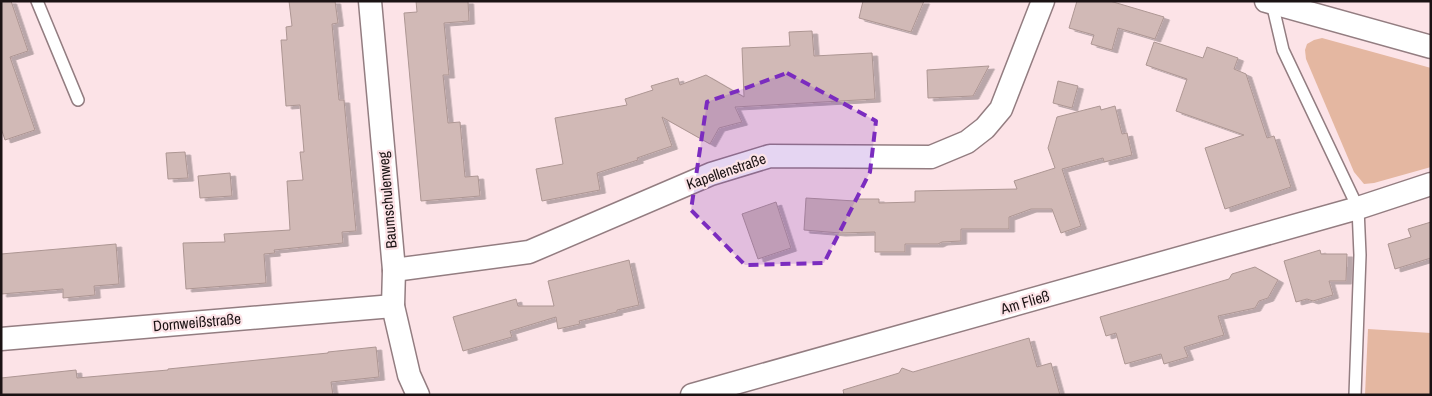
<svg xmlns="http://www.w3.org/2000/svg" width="1432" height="396" font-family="'Archivo Narrow',sans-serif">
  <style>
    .green { fill: #e4b7a1 }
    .building { fill: #d1b9b6; stroke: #ad9693; filter: url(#shadow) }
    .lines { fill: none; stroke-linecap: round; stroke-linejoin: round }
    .service-casing { stroke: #937d81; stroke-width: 14 }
    .minor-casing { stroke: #937d81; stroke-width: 25 }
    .service { stroke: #fff; stroke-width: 11 }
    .minor { stroke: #fff; stroke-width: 22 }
    .marked { fill: #7b2cbf; fill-opacity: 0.2; stroke: #7b2cbf; stroke-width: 4; stroke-dasharray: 10 6; stroke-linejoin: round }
    .labels { text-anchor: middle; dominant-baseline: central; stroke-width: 4.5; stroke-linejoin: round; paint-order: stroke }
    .street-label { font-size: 15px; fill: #1b1314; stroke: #fce3e7 }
  </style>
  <defs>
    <filter id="shadow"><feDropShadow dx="5.5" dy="3" stdDeviation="0" flood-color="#0004"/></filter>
  </defs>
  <rect width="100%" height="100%" fill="#fce3e7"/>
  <!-- green -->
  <g class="green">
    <path d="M1322,38L1431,68V167L1374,183L1364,184L1354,172L1306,59L1305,50L1307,44L1314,40Z"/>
    <path d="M1368,329L1431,333V395H1365Z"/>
  </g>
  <!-- building -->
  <g class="building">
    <path d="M1,1H11L28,51L10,57L35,130L5,140L1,128Z"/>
    <path d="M289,1H335L338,23L332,24L339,100H344L356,231L342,232L343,243L274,250L275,253L264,254L266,283L186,289L183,243L225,242L224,234L290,230L287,181L303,180L300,152H304L300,105L286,106L281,40H287L286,27L292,26Z"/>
    <path d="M416,1H468L469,21L444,23L449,75H443L448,123L460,122L465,177L478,176L480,196L421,201L404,13L417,12Z"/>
    <path d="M863,1H924L911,32L859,18Z"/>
    <path d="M1077,1H1110L1164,17L1155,39L1118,28L1112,50L1091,44L1094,35L1069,28Z"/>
    <path d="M812,31L814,56L872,53L875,99L735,107L742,122L719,128L710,144L662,117L672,146L637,158L638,160L597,173L600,190L542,201L536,169L563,164L555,118L627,105L625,99L653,90L651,86L678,78L680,85L706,75L744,97L742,48L790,46L789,32Z"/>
    <path d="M1154,42L1203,58L1207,47L1238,58L1234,69L1246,74L1267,138L1274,136L1291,187L1225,209L1205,148L1244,135L1176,111L1187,79L1146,65Z"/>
    <path d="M989,66L973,96L928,98L927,70Z"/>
    <path d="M1058,81L1078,86L1072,108L1053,103Z"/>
    <path d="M1100,106L1101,110L1115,106L1122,134L1127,133L1132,155L1104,162L1103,158L1062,169L1081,226L1061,233L1052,209H1031L1009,217V229H961V241L942,242L938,244H905V252H875V232L840,233L804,230L806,198L855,201L854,199H879V203L915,202V191L1017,189L1014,181L1055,168L1048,148L1057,117Z"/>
    <path d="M185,152L188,178L168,179L166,153Z"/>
    <path d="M230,173L232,196L200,198L198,176Z"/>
    <path d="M776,202L791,248L758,259L742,214Z"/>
    <path d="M1431,222V258L1395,269L1388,244L1411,237L1408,229Z"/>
    <path d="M116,244L119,284L94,286L95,295L63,298V289L1,294V254Z"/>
    <path d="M1320,250L1321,254H1347L1346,281H1329L1333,295L1313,301L1307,299L1296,302L1284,261Z"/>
    <path d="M629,260L639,305L617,310V312L579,321L580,324L558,329L556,317L510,331L512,337L463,351L453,317L516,299L518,306H554L548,281Z"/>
    <path d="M1255,267L1278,280L1268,298L1259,301L1255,308L1218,316L1224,335L1184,347L1188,357L1164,364L1161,354L1125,364L1116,333L1106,336L1100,317L1229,279L1232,274Z"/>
    <path d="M1029,338L1037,367L1051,363L1060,395H844L843,390L899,373L902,368L913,372Z"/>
    <path d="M376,347L379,377L331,382L333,395H1V378L76,370L77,378L168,370V369L328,353V352Z"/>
  </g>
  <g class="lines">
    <defs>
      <g id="service">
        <path d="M37,1L78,100"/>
        <path d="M1272,3L1283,50L1358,208L1360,255L1355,395"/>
      </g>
      <g id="minor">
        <path d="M370,1L394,270L393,306L409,375L418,395"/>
        <path d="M1266,1L1431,47"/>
        <path d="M394,270L529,252L711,174L770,156L931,157L967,142L985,128L1001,109L1043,1"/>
        <path d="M1,339L393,306"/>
        <path d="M692,395L1358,208L1431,184"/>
      </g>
    </defs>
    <!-- service casing -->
    <use href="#service" class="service-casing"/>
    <!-- minor casing -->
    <use href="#minor" class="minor-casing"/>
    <!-- service -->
    <use href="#service" class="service"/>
    <!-- minor -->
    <use href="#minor" class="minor"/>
  </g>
  <!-- marked area -->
  <path class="marked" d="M787,73L876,121L870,172L824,263L745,265L691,210L707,102Z"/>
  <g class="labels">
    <!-- street labels -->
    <g class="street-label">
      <text transform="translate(726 171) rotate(-19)">Kapellenstraße</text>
      <text transform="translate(387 200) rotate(-95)">Baumschulenweg</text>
      <text transform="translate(1025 302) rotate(-16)">Am Fließ</text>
      <text transform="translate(197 322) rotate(-5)">Dornweißstraße</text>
    </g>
  </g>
  <!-- border -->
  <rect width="1432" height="396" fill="none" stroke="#1b1314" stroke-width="5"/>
</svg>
